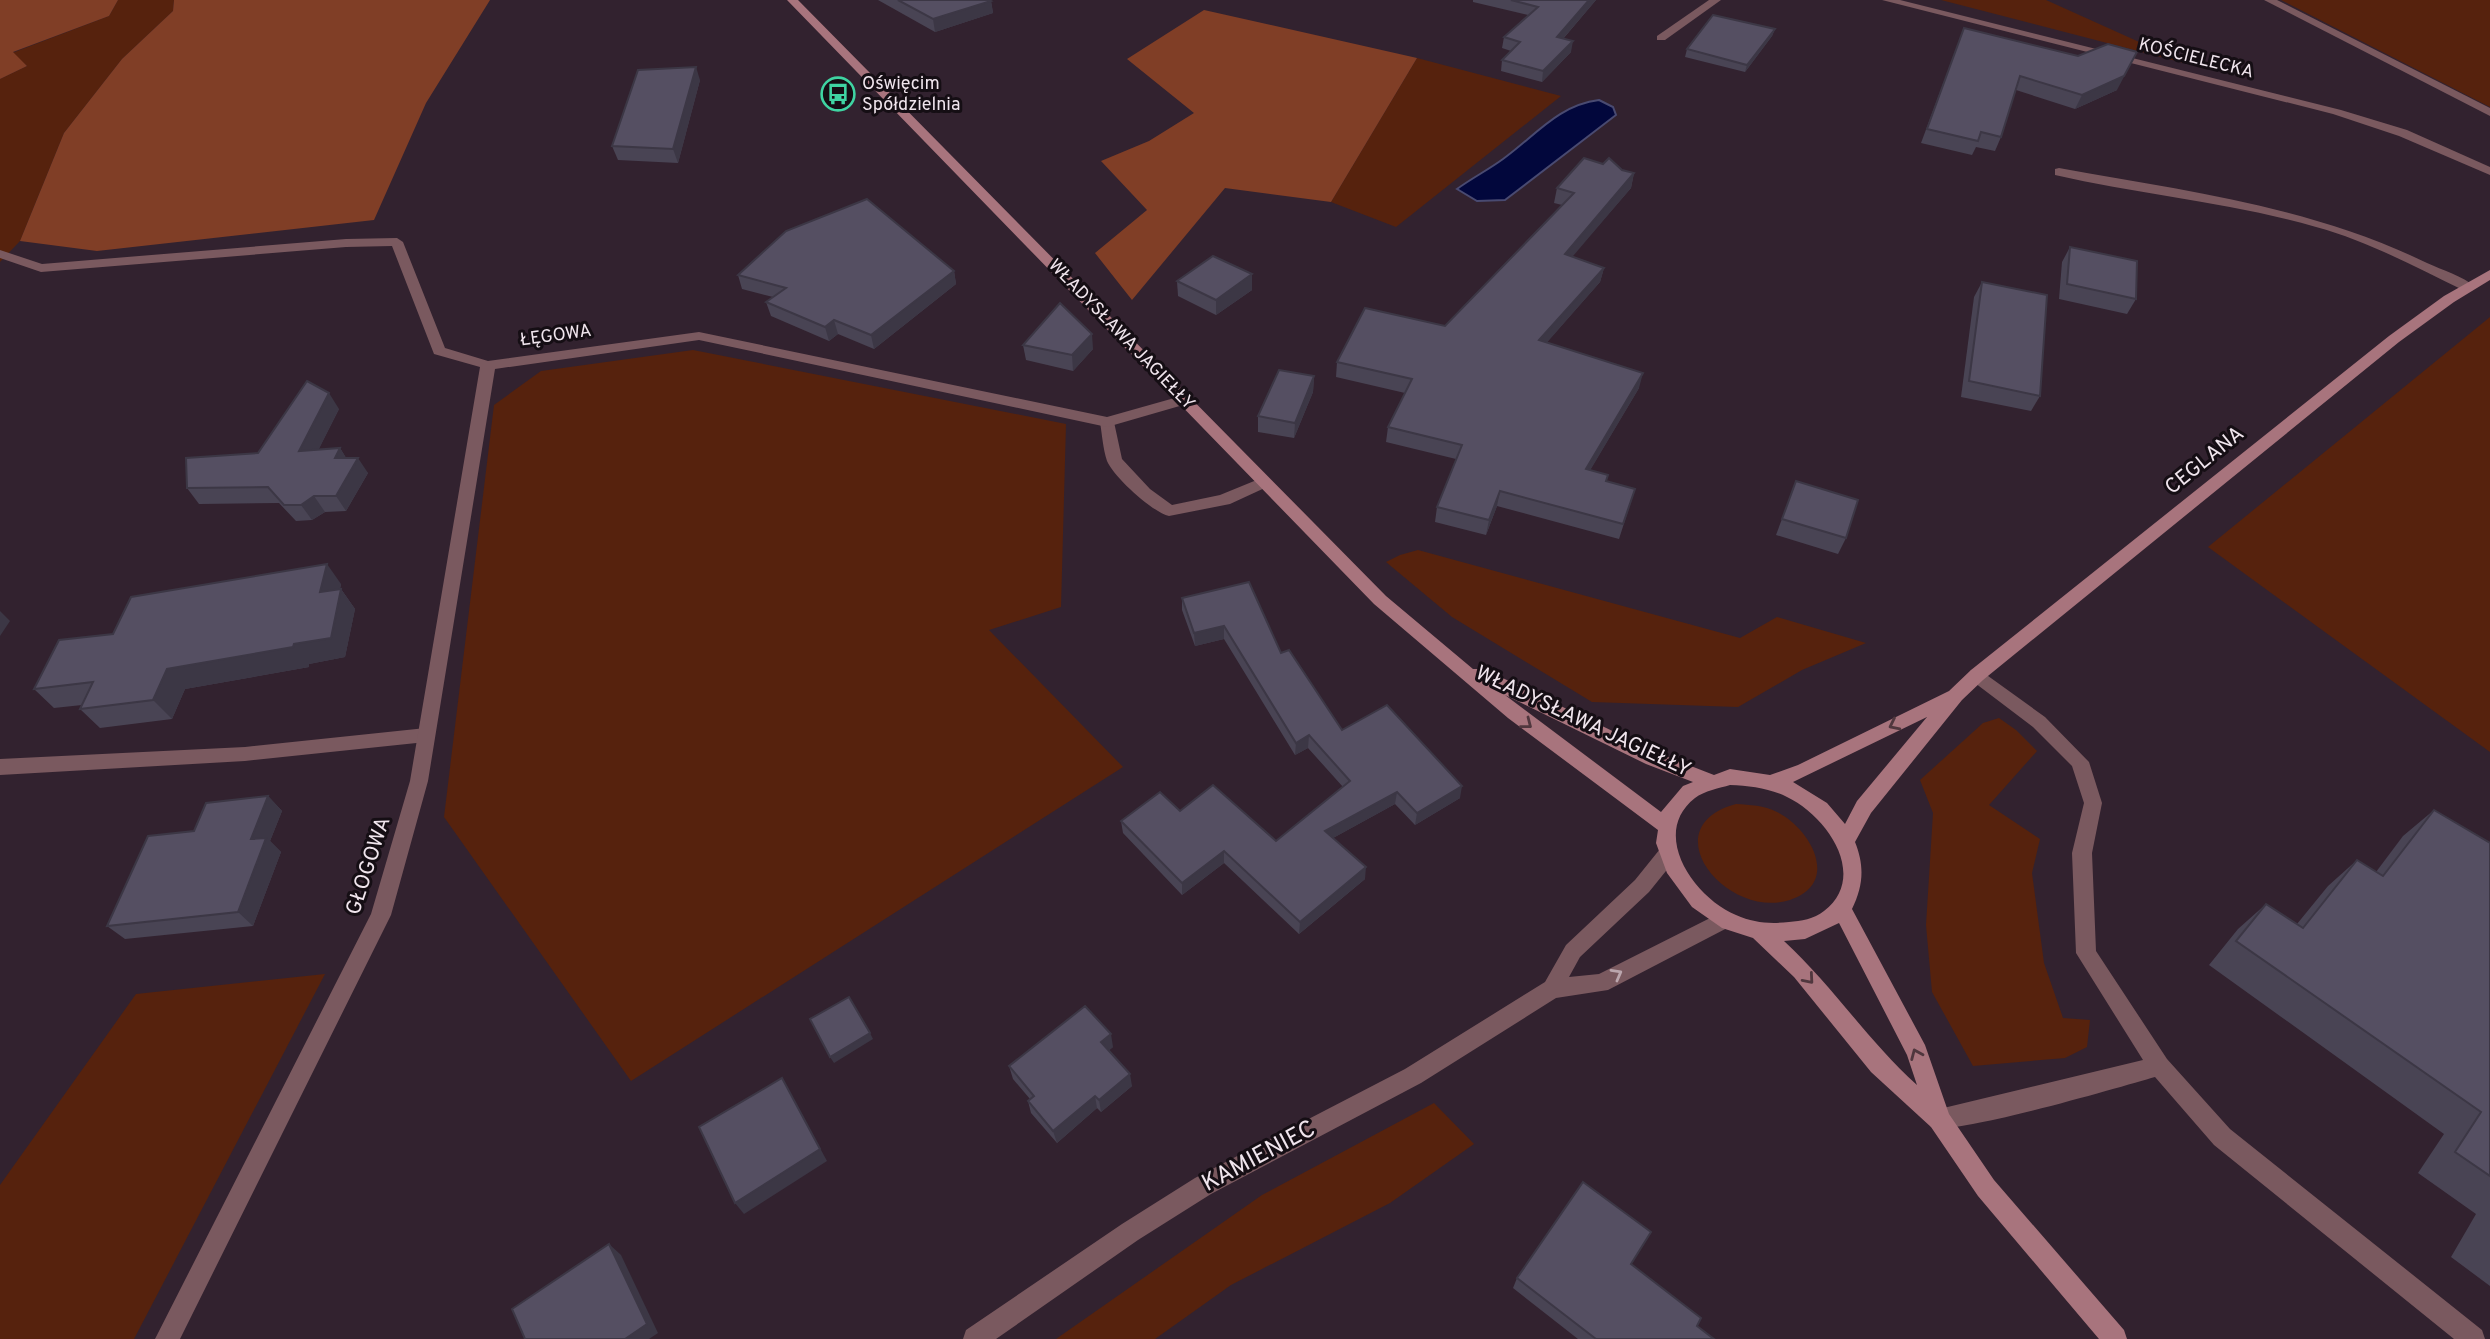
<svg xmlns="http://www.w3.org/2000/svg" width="2490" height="1339" font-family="Overpass,sans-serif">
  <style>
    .green { fill: #56220d }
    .forest { fill: #803e26 }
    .water { fill: #02073c; stroke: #494a71; stroke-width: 2 }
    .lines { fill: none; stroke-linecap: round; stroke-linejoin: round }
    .lane { fill: #7a595f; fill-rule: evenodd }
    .street { fill: #7a595f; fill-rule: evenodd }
    .secondary { fill: #a8747d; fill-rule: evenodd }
    .wall { fill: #494454 }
    .shaded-wall { fill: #3c3745 }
    .building { fill: #554f62; stroke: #3c3745; stroke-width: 2 }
    .oneway { stroke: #50373e }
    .oneway2 { stroke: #bba6ad }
    .labels { text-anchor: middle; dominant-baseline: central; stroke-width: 6; stroke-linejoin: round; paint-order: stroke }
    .far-street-label { font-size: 18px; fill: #f0e5ed; stroke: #150e14 }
    .far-poi-label { font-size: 18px; fill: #f0e5ed; stroke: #150e14; text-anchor: start }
    .street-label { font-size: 21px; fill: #f0e5ed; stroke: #150e14 }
    .near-street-label { font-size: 24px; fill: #f0e5ed; stroke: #150e14 }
  </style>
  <rect width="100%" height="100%" fill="#32222f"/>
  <!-- green -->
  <g class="green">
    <path d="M118,0H174L173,11L122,59L64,133L20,241L0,262V79L27,66L12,53L109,16Z"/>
    <path d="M1941,0H2046L2188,64Z"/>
    <path d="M2281,0H2490V107Z"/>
    <path d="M1417,58L1561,96L1396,227L1331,202Z"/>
    <path d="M2490,317V752L2208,547Z"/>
    <path d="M693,350L1066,424L1061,607L989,630L1123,767L631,1081L444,817L494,405L541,371Z"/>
    <path d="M1418,550L1740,638L1777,617L1866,643L1802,670L1738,707L1592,702L1452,617L1386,562L1400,555Z"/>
    <path d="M1999,718L2016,730L2037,751L1989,805L2040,839L2032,873L2044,963L2063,1018L2090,1020L2087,1047L2065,1058L1973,1066L1932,992L1926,925L1933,813L1920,780L1983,723Z"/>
    <path d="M1736,804C1750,805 1764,805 1777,812C1811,829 1841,883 1790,900C1726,920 1651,827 1736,804Z"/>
    <path d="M325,974L134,1339H0V1185L136,994Z"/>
    <path d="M1434,1103L1474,1144L1390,1203L1231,1285L1155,1339H1056L1262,1195Z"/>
  </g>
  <!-- forest -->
  <g class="forest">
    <path d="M0,0H118L109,16L13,52L27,66L0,79Z"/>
    <path d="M174,0H490L426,103L374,220L97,251L20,241L64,133L122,59L173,11Z"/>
    <path d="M1204,10L1417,58L1331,202L1225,188L1132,300L1095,253L1147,210L1101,161L1149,141L1194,113L1127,59Z"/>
  </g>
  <!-- water -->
  <path class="water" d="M1599,100L1613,107L1616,115L1505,200L1477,201L1457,189C1472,178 1488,170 1503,159C1535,136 1558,105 1599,100Z"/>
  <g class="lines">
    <!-- lane -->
    <g class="lane">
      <path d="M1709,0H1721L1665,40H1657V36Z"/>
      <path d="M2264,0H2277L2490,108V116Z"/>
      <path d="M2059,168C2186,191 2310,206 2427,263C2442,270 2463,276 2475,287L2468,291L2463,290C2415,267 2368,241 2316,227C2230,202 2141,195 2055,175V169Z"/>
      <path d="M1107,417L1114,422L1122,459L1150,489L1172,505L1220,495L1264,477L1272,482L1269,486L1230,504L1169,516C1152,512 1114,477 1107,461C1103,449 1102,434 1100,422Z"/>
      <path d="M1977,668L2045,717L2089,762L2102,803L2092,853L2096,951L2167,1059L2230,1129L2482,1330L2485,1339H2454L2214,1145L2155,1077C2120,1087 1954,1136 1931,1127L1928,1119L1931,1111L2143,1060L2076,953L2072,853L2084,803L2072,766L2033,727L1971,680L1968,675L1971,670Z"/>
      <path d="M426,728L432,730L435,735L432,740L426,742L245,761L0,775V759L245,747Z"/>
    </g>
    <!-- street -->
    <g class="street">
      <path d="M1882,0H1900L2341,110L2407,130L2490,167V175L2399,136L2333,114Z"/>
      <path d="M397,238L403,242L445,348L488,361L699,332L1107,417L1185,395L1192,400L1190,403L1107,427L699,340L495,369L428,781L391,915L180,1339H155L371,914L410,781L480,367L434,354L392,246L346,247L41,272L0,258V250L42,264L346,239Z"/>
      <path d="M1667,847L1674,849L1677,855L1674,861L1649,892L1580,957L1569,977L1599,974L1724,911L1731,914L1734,920L1731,926L1608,990L1556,998L1421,1083L1211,1194L1138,1240L996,1339H963L966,1330L1122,1224L1195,1178L1405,1069L1545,982L1566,945L1635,880L1660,849Z"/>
    </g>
    <!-- secondary -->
    <path class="secondary" d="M787,0H798L1386,596L1473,669H1484L1660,754L1714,775L1730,769L1770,775L1798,765L1949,691L1971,670L2389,336L2444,296L2490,270V280L2454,302L2399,342L1983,680L1962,700L1871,813L1855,842C1865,867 1863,886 1852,909L1925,1045L1949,1114L1994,1180L2124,1330L2127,1339H2099L1978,1196L1931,1127L1871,1072L1794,977L1753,938L1722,928L1692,907L1667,873L1656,843L1658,830L1508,718L1374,604ZM1505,695L1646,764L1693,782L1683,786L1661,812ZM1927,717L1857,801L1845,824L1827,803L1793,782ZM1730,785C1750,786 1769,788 1787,797C1827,816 1869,876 1824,911C1814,919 1801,921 1789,922C1770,924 1754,923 1736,915C1695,898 1649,834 1695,798C1704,791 1720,788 1730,785ZM1839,923L1907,1055L1917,1085C1868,1041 1832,985 1784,941L1805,939Z"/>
  </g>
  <!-- wall -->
  <g class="wall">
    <path d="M878,0H989L991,1L993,13L935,32Z"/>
    <path d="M1473,0H1596L1563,39L1571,52L1542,82L1501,71L1502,60L1511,51L1502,48L1504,37L1528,15L1473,2Z"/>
    <path d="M1775,29L1772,36L1745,72L1685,57L1687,49Z"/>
    <path d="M1959,41L2117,90L2075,109L2016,90L2001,137L1995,151L1976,147L1972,155L1921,143Z"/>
    <path d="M700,80L678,163L618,160L612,146Z"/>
    <path d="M1622,170L1634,173L1631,188L1572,256L1604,268L1600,282L1547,342L1639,388L1590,470L1606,481L1635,489L1619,539L1497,506L1486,535L1435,522L1437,507L1456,459L1386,442L1388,427L1405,393L1336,377L1337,362L1445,326L1562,205L1554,203L1557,188Z"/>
    <path d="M2070,247L2136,299L2127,314L2059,299L2062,262Z"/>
    <path d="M954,271L956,284L874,349L838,334L829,341L771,316L766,302L773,297L742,289L738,275Z"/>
    <path d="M1252,274V290L1216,315L1178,296L1177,281Z"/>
    <path d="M1982,282L2040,396L2031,411L1961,397L1974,297Z"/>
    <path d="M1023,345L1093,349L1073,371L1026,360Z"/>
    <path d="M1314,376L1313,392L1294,438L1258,432V416Z"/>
    <path d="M339,409L318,450L340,448L346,458L368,473L346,511L325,512L312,520L296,521L279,503L199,504L187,488L258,453Z"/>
    <path d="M1796,481L1846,538L1838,554L1776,535Z"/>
    <path d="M341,584L340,589H341L355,609L345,657L309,664V667L185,689L172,719L100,728L80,709L82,705L54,708L34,689L113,634Z"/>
    <path d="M1182,598L1281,653L1342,730L1460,798L1415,825L1395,804L1333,838L1365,879L1299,934L1224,863L1182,895L1123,833L1121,821L1180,811L1276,841L1343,787L1308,748L1295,755L1224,639L1195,646L1182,610Z"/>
    <path d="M268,796L282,811L270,841L281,852L253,926L125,939L107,926L194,831Z"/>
    <path d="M2434,810L2490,843V1286L2451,1257L2476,1214L2418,1173L2444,1134L2209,965L2238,929L2266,904L2297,924L2328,886L2357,860L2376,872L2403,836Z"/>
    <path d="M1113,1047L1109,1050L1132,1086L1101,1112L1097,1108L1057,1143L1031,1113L1028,1101L1030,1099L1013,1079L1009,1066Z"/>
    <path d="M1631,1264L1697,1326L1714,1339H1578L1513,1288L1517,1278Z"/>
  </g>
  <!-- shaded-wall -->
  <g class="shaded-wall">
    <path d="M1589,0H1596L1555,48L1557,37Z"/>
    <path d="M991,1L993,13L935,32L933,19Z"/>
    <path d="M1775,29L1772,36L1745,72L1747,65Z"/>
    <path d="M1573,41L1571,52L1542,82L1543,71Z"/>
    <path d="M2137,52L2117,90L2075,109L2082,95Z"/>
    <path d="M696,67L700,80L678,163L673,149Z"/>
    <path d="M1634,173L1631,188L1562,269L1565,254Z"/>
    <path d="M1604,268L1600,282L1536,355L1539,340Z"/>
    <path d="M954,271L956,284L874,349L871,335Z"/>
    <path d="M1252,274V290L1216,315V300Z"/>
    <path d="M834,320L838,334L829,341L825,327Z"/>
    <path d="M1092,334L1093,349L1073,371L1072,355Z"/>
    <path d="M1643,373L1639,388L1582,484L1586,469Z"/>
    <path d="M1314,376L1313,392L1294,438L1295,423Z"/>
    <path d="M329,393L339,409L310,467L299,451Z"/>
    <path d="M340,448L350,464L335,458Z"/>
    <path d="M358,458L368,473L346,511L336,496Z"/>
    <path d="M1500,491L1497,506L1486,535L1489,520Z"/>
    <path d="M314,496L325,512L312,520L301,505Z"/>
    <path d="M327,564L341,584L335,612L320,592Z"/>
    <path d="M341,589L355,609L345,657L309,664V667L185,689L172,719L153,700L167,669L294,644Z"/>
    <path d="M0,611L10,621L0,636Z"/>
    <path d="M1224,626V639L1195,646L1194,633Z"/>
    <path d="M1309,735L1308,748L1295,755L1296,743Z"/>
    <path d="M1462,786L1460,798L1415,825L1417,813Z"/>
    <path d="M1397,792L1395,804L1324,843L1325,831Z"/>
    <path d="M268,796L282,811L270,841L281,852L253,926L238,912L251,839Z"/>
    <path d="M1224,851V863L1182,895V883Z"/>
    <path d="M1366,867L1365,879L1299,934L1300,922Z"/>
    <path d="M870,1033L873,1039L834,1063L830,1057Z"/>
    <path d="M1111,1034L1113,1047L1104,1055L1101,1042Z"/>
    <path d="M1130,1074L1132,1086L1101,1112L1099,1100Z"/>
    <path d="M782,1078L827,1161L744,1214L735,1203Z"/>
    <path d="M1095,1096L1097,1108L1057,1143L1053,1131Z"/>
    <path d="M609,1244L621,1255L658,1333L649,1339H625Z"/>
  </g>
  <!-- building -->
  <g class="building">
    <path d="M898,0H989L991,1L933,19Z"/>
    <path d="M1511,0H1589L1557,37L1573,41L1543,71L1502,60L1520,42L1504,37L1538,7Z"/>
    <path d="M1713,15L1775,29L1747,65L1687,49Z"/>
    <path d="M1964,28L2078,56L2108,44L2137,52L2124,76L2082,95L2020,76L2001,137L1981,132L1978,141L1927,129Z"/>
    <path d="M696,67L673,149L612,146L638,70Z"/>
    <path d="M1584,158L1603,164L1609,158L1622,170L1634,173L1565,254L1604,268L1539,340L1643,373L1586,469L1608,475L1606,481L1635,489L1623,524L1500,491L1489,520L1437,507L1462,445L1388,427L1412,379L1337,362L1365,308L1445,326L1574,193L1557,188Z"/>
    <path d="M867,199L954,271L871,335L834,320L825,327L766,302L786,288L738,275L786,231Z"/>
    <path d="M2070,247L2137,261L2136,299L2067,284Z"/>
    <path d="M1213,256L1252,274L1216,300L1177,281Z"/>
    <path d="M1982,282L2047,295L2040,396L1969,381Z"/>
    <path d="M1060,303L1092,334L1072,355L1023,345Z"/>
    <path d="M1279,370L1314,376L1295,423L1258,416Z"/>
    <path d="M307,381L329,393L299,451L340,448L335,458H358L336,496H314L301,505H284L268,487L187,488L186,458L258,453Z"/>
    <path d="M1796,481L1858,500L1846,538L1782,519Z"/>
    <path d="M327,564L320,592L341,589L331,638L294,644L293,647L167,669L153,700L80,709L93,682L34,689L59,640L113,634L131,597Z"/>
    <path d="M1249,582L1281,653L1289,650L1342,730L1387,705L1462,786L1417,813L1397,792L1325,831L1366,867L1300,922L1224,851L1182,883L1121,821L1160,792L1180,811L1213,785L1276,841L1350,781L1309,735L1296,743L1224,626L1194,633L1182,598Z"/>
    <path d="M268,796L251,839L266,838L238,912L107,926L148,836L194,831L206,803Z"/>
    <path d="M2434,810L2490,843V1176L2455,1152L2481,1112L2236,941L2266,904L2303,928L2357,860L2383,876Z"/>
    <path d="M849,997L870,1033L830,1057L810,1019Z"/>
    <path d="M1085,1006L1111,1034L1101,1042L1130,1074L1099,1100L1095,1096L1053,1131L1028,1101L1034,1096L1009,1066Z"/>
    <path d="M782,1078L820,1149L735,1203L699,1127Z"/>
    <path d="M1583,1182L1651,1232L1631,1264L1701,1318L1697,1326L1714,1339H1596L1517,1278Z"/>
    <path d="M609,1244L647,1324L625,1339H525L512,1309Z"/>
  </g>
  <!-- one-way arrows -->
  <defs><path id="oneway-chevron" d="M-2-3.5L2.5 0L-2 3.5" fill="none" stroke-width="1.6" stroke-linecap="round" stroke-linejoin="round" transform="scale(1.75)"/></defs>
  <g class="oneway">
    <use href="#oneway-chevron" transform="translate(1527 724) rotate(38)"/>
    <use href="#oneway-chevron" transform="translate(1894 725) rotate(154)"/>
    <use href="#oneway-chevron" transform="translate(1809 979) rotate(49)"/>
    <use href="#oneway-chevron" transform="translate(1916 1054) rotate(-113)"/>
  </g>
  <use class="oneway2" href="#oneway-chevron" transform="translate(1617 974) rotate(-29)"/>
  <!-- icons -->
  <defs>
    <symbol id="bus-ring" viewBox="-11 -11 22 22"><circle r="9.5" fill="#150e14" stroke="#3fd4a2" stroke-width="1.5"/><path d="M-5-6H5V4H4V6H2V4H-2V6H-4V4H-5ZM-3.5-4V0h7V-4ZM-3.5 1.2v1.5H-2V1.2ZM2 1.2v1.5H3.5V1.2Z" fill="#3fd4a2"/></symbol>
  </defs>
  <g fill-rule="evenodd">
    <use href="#bus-ring" x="819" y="75" width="38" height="38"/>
  </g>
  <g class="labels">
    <!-- far-street labels -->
    <g class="far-street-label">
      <text transform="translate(2196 59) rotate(14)">KOŚCIELECKA</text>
      <text transform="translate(1121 335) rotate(46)">WŁADYSŁAWA JAGIEŁŁY</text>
      <text transform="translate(556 336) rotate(-8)">ŁĘGOWA</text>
    </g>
    <!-- far-poi labels -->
    <g class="far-poi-label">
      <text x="862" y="84">Oświęcim<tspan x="862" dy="21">Spółdzielnia</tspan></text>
    </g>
    <!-- street labels -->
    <g class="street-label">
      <text transform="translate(2205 461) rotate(-39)">CEGLANA</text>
      <text transform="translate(1583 722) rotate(25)">WŁADYSŁAWA JAGIEŁŁY</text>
      <text transform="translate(369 866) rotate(-72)">GŁOGOWA</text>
    </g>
    <!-- near-street labels -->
    <g class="near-street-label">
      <text transform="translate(1259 1157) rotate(-28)">KAMIENIEC</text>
    </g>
  </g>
</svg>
